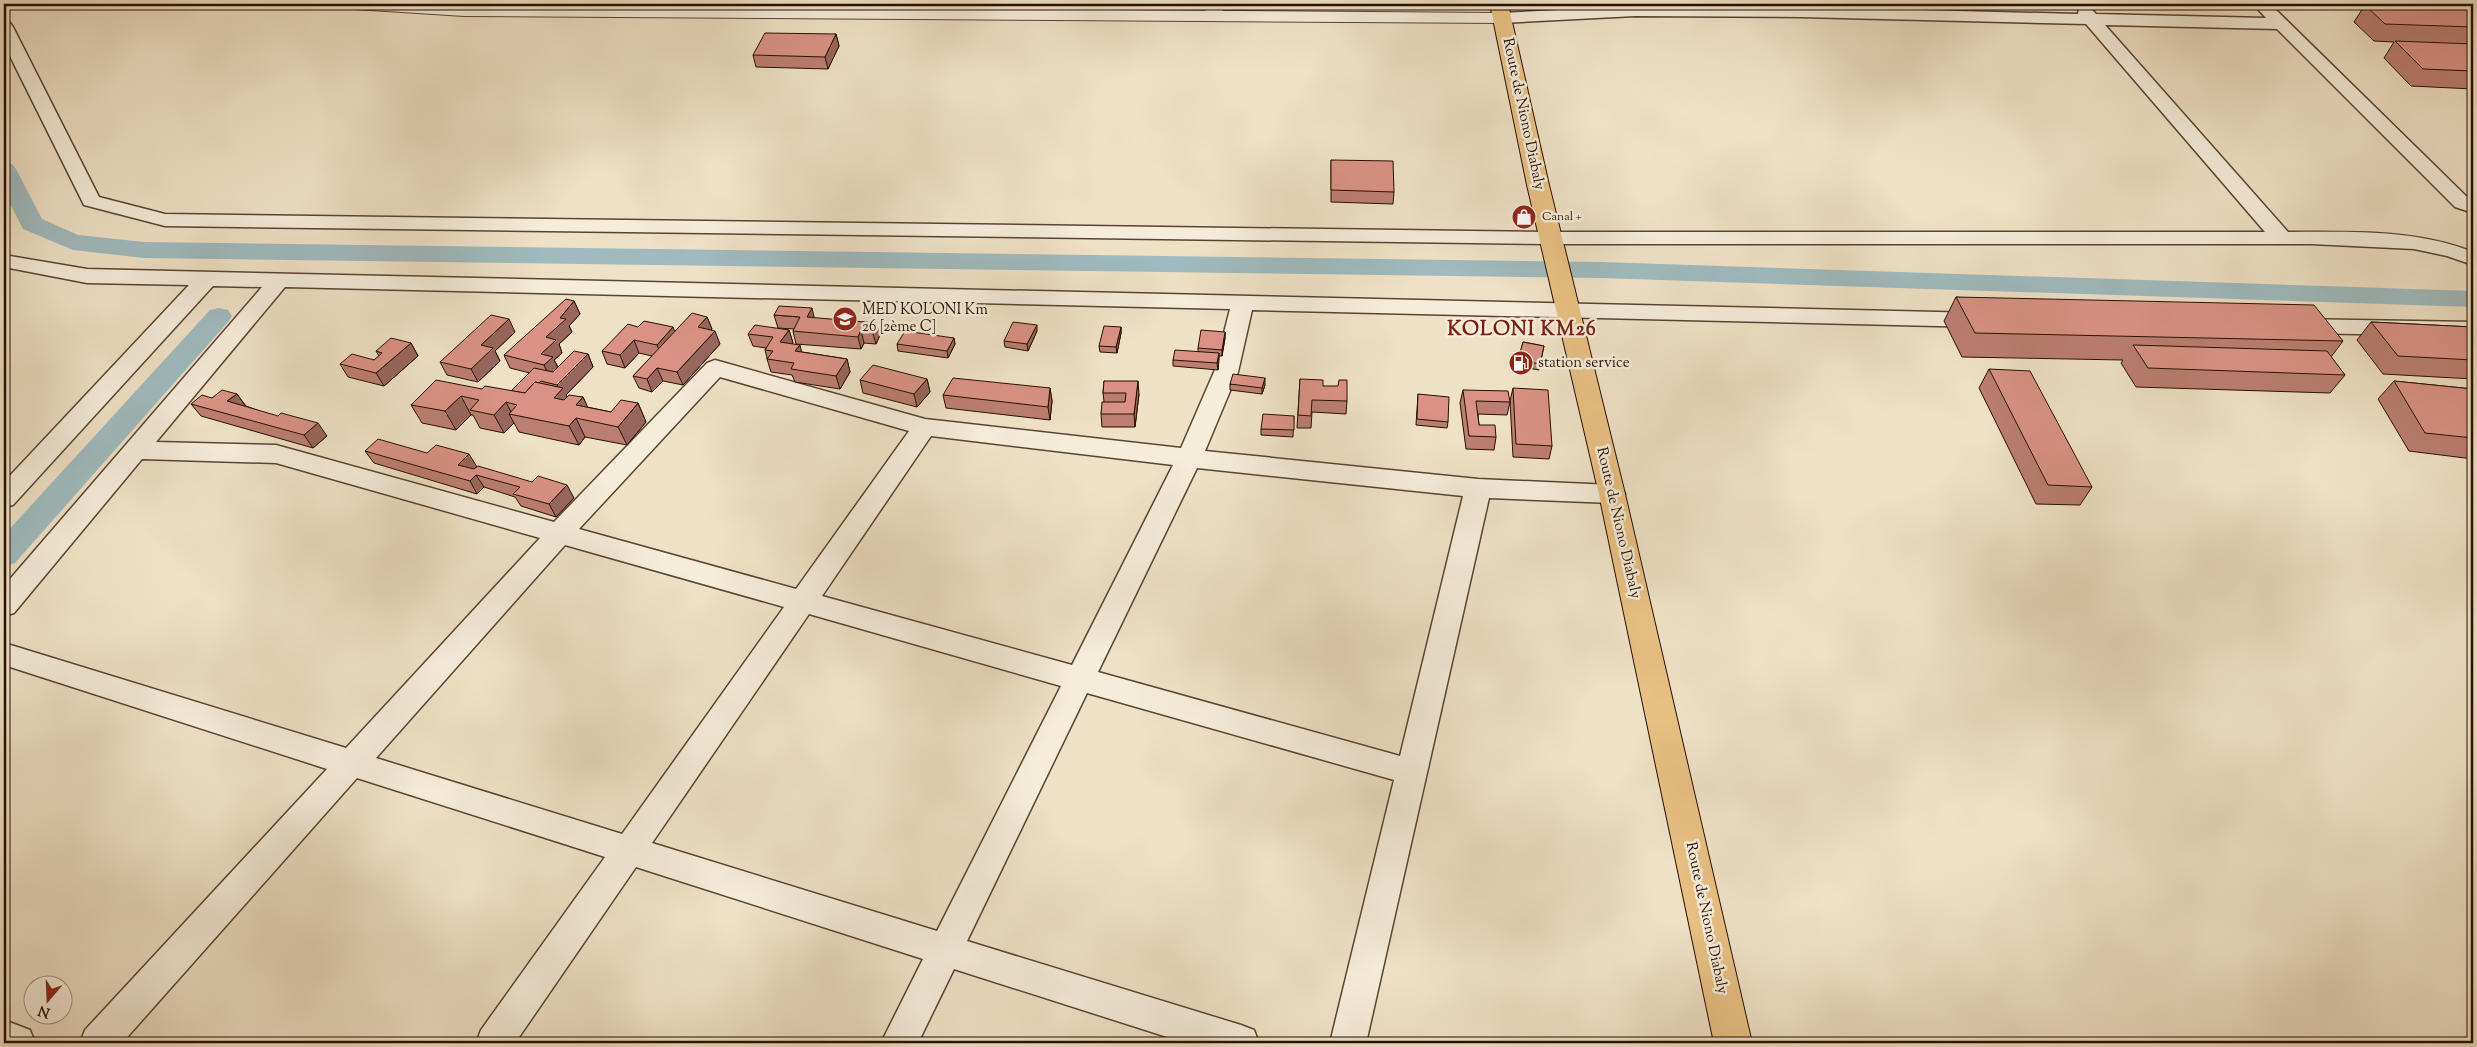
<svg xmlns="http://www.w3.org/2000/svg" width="2477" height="1047" font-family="'Sorts Mill Goudy',serif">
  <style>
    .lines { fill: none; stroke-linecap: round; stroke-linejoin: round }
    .canal { fill: #9fbbbf; fill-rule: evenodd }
    .minor-casing { stroke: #594432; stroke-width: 3 }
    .tertiary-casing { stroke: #594432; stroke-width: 2 }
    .primary-casing { stroke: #270f00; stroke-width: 2 }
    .minor { fill: #f5ecda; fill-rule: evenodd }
    .tertiary { fill: #f5ecda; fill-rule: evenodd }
    .primary { fill: #e8c083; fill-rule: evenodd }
    .wall { fill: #bb7e72; stroke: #270f00 }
    .shaded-wall { fill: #98665d; stroke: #270f00 }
    .building { fill: #d99285; stroke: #270f00 }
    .labels { text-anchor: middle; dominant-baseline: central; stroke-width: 5; stroke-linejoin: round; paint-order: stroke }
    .far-poi-label { font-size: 12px; fill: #270f00; stroke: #f5ecda; text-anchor: start }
    .street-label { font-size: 15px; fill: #270f00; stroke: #f5ecda }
    .poi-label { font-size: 15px; fill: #270f00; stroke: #f5ecda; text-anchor: start }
    .district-label { font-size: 20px; font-weight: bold; letter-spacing: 1px; fill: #7a1f14; stroke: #f5ecda }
  </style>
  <rect width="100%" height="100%" fill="#efe1c6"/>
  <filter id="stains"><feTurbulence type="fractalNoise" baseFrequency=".004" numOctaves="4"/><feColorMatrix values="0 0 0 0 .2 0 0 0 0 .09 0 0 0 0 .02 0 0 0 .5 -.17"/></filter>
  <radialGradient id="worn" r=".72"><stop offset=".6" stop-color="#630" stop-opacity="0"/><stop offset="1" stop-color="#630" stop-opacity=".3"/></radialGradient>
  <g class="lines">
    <!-- canal -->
    <g class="canal">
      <path d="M4,162L12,164L16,169L42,219L78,235L144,242L1601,262L2473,291V307L1601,278L144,258L73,250L23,229L4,192Z"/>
      <path d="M219,308L228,310L232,316L228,322L15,563L4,567V535L210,310Z"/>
    </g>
    <defs>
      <g id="minor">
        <path d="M1206,4H1222L1223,16L1220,20H1208L1205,16Z"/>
        <path d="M2253,4H2270L2469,199L2473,200V213L2455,207L2277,29L2105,25L2288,232C2349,232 2415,229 2473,252V265L2447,256L2414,249L2311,244H1551L165,226L84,205L4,44V22L10,23L13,27L99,197L165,214L1551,232H2265L2086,24L1801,17L1635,16L1502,23L1496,22L1493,18L1496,14L1502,13L1635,6L1801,7L2078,14L2079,8C2087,6 2091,8 2096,14L2266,18Z"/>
        <path d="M4,255L87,269L1980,313L1988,315L1991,320L1988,325L1980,327L1252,310L1238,372L1205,451L1478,479L1612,485L1621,487L1625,494L1621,501L1612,503L1489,498L1366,1043H1330L1394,780L1087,693L967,941L1241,1025L1254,1030L1259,1043H1186L954,969L918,1043H881L923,959L636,867L515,1043H476L481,1030L605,857L357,778L122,1043H80L85,1030L327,769L4,665V643L346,748L540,538L276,463L142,459L14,613L4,616V586L262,287L213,286L13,505L4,507V482L189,285L87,283L4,267ZM285,287L1230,309L1214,372L1181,448L925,419L715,360L707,363L554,522L276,445L156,442ZM720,377L909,431L796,589L579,529ZM931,436L1173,465L1072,665L822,596ZM1197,468L1463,496L1400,756L1098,672ZM565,545L784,607L622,834L376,758ZM809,614L1061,686L937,931L652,843Z"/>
        <path d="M2297,319L2473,322V336L2297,333L2289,331L2286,326L2289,321Z"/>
        <path d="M4,1020L30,1030L35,1043H4Z"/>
      </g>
      <path id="tertiary" d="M346,4L1502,13L1508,14L1511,18L1508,22L1502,23L464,16L355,9L349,8Z"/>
      <path id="primary" d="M1490,4H1508L1549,185L1625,494L1752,1043H1714L1599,494L1527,185Z"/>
    </defs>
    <!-- minor casing -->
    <use href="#minor" class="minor-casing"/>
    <!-- tertiary casing -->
    <use href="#tertiary" class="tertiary-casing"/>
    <!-- primary casing -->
    <use href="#primary" class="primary-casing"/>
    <!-- minor -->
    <use href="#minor" class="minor"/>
    <!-- tertiary -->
    <use href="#tertiary" class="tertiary"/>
    <!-- primary -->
    <use href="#primary" class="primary"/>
  </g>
  <!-- wall -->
  <g class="wall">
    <path d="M2303,4H2411L2409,6L2473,8V89L2411,86L2384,58L2394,42L2374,41L2354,22L2363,8L2307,7Z"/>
    <path d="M836,34L839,46L828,69L756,67L753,55Z"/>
    <path d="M1331,160L1394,192L1393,204L1331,202Z"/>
    <path d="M1956,297L2343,341L2331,357L2345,375L2330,393L2136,387L2121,363L2123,360L1962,357L1944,321Z"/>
    <path d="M574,301L580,314L569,326L572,332L559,344L562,353L554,360L558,367L588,354L593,367L566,395L567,397H583L587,407L611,412L638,403L646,422L627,445L585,437L579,445L519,432L514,423L504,433L480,428L473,415H471L456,430L422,423L411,405L482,389L511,391L530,373L510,368L504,355Z"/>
    <path d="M774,315L876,323L880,335L876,344L864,343L861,349L796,344L793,331L794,329L778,328Z"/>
    <path d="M707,317L712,329L711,330L720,344L683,385L663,381L652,392L639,388L633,376L652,356L639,353L625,368L607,364L602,351L638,327L675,332Z"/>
    <path d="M2371,322L2473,327V379L2383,374L2357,340Z"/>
    <path d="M1121,327V333L1117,353L1100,352L1099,346Z"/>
    <path d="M789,330L793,343L792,344L802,352L847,359L850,372L840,389L795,382L792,375L771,372L767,359V358L765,350L766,348L753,346L748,334Z"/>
    <path d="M1037,331L1028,351L1005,347L1004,341Z"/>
    <path d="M515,332L495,351L500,361L478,382L447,375L440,362Z"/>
    <path d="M1225,332V338L1222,356H1219L1218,370L1173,366V360L1198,352V348Z"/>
    <path d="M954,338L955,344L948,358L898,351L897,344Z"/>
    <path d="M1523,342L1544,346L1539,370L1517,366Z"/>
    <path d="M411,343L418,356L384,386L348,377L340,364L374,360L379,356L376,351Z"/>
    <path d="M1989,369L2092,487L2080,505L2036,504L1979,388Z"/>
    <path d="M927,379L930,392L917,407L863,393L860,380Z"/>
    <path d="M1300,379L1323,386L1347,401L1346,414L1312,412L1311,428H1297Z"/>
    <path d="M1104,381L1139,394L1135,427H1102L1101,414L1104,402L1103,393Z"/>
    <path d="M2394,381L2473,389V459L2409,451L2378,399Z"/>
    <path d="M1230,384L1265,385L1262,394L1230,390Z"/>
    <path d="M1050,388L1052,401L1050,420L946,408L943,395Z"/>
    <path d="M1513,388L1552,446L1549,459L1513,457L1510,401Z"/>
    <path d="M1463,390L1510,402L1507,415L1478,414L1479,425L1496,437L1494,450L1466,449L1460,403Z"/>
    <path d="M237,394L246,406L327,436L313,448L201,416L191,404L212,398Z"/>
    <path d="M1418,394L1448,422L1447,428L1416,425Z"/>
    <path d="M1294,416L1293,437L1261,435V429Z"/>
    <path d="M365,451L476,467L574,498L556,517L521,506L515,497L484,487L477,494L374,463Z"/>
  </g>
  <!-- shaded-wall -->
  <g class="shaded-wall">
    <path d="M836,34L839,46L828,69L825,57Z"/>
    <path d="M574,301L580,314L569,326L572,332L559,344L562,353L554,360L559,370L550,378L544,365L541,354L546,337L560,318Z"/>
    <path d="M812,308L815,321L807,317Z"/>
    <path d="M707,317L712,329L702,340L698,327Z"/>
    <path d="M509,319L515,332L495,351L500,361L478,382L471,369L481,345Z"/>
    <path d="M876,323L880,335L876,344L872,331Z"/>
    <path d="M1037,325V331L1028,351L1027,344Z"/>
    <path d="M673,327L678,340L662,358L657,345Z"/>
    <path d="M1121,327V333L1117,353L1116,347Z"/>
    <path d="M789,330L793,343L784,355L780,342Z"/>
    <path d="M861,330L864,343L861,349L858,337Z"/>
    <path d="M715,331L720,344L683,385L677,372Z"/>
    <path d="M1225,332V338L1222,356V350Z"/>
    <path d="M954,338L955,344L948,358L947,351Z"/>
    <path d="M634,340L639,353L625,368L620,355Z"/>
    <path d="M411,343L418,356L384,386L376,373Z"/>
    <path d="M800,345L803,358L795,351Z"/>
    <path d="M1219,353V359L1218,370L1217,363Z"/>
    <path d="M588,354L593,367L566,395L572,407L554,398L560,391L557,385Z"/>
    <path d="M847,359L850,372L840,389L836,376Z"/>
    <path d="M657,368L663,381L652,392L647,379Z"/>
    <path d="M1265,378V385L1262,394V388Z"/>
    <path d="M927,379L930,392L917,407L914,394Z"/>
    <path d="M1138,381L1139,394L1135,427L1134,414Z"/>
    <path d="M1050,388L1052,401L1050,420L1048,407Z"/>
    <path d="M237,394L246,407L227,401Z"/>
    <path d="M461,396L471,415L456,430L445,411Z"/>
    <path d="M583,397L592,416L576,405Z"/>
    <path d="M506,402L512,414H509L514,423L504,433L494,415Z"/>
    <path d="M638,403L646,422L627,445L618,427Z"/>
    <path d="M576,418L585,437L579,445L569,426Z"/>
    <path d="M318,423L327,436L313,448L304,435Z"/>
    <path d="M469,454L477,467L466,477L458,465Z"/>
    <path d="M476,475L484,487L477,494L470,481Z"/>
    <path d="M567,485L574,498L556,517L549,504Z"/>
  </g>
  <!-- building -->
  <g class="building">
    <path d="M2365,5L2473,8V27L2385,24Z"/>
    <path d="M765,33L836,34L825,57L753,55Z"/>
    <path d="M2395,41L2473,44V71L2423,69Z"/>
    <path d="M1331,160L1393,161L1394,192L1331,190Z"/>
    <path d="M1956,297L2314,305L2343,341L1975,333Z"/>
    <path d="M566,299L574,301L560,318L566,319L546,337L556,340L541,354L553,357L544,365L504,355Z"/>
    <path d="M779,306L812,308L807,317L876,323L872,331L861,330L858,337L793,331L800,317L774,315Z"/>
    <path d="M692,313L707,317L698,327L715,331L677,372L657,368L647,379L633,376Z"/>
    <path d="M491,315L509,319L481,345L493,348L471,369L440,362Z"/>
    <path d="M644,321L673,327L657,345L634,340L620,355L602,351L628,324L638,327Z"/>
    <path d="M1013,322L1037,325L1027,344L1004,341Z"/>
    <path d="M2371,322L2473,327V360L2398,356Z"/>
    <path d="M755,325L789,330L780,342L800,345L795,351L847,359L836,376L791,369L794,363L767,359L773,351L765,350L773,337L748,334Z"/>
    <path d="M1104,326L1121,327L1116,347L1099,346Z"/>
    <path d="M1201,330L1225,332L1222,350L1198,348Z"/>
    <path d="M905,331L954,338L947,351L897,344Z"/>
    <path d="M391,338L411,343L376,373L340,364L352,354L374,360L382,353L376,351Z"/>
    <path d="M1523,342L1544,346L1540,364L1518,360Z"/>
    <path d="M2133,345L2327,351L2345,375L2148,368Z"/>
    <path d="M1175,350L1219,353L1217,363L1173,360Z"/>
    <path d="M574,351L588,354L557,385L541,381L539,383L535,382L525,393L511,391L534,368L553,372Z"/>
    <path d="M873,365L927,379L914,394L860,380Z"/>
    <path d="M1989,369L2030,371L2092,487L2048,485Z"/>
    <path d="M1233,374L1265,378L1262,388L1230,384Z"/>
    <path d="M953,378L1050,388L1048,407L943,395Z"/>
    <path d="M1300,379L1323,380V386H1338L1339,380H1347V401L1312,400L1311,416L1298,415Z"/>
    <path d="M436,380L482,389L485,386L525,393L535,382L563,388L554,398L564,400L569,395L583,397L576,405L611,412L621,400L638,403L618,427L576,418L569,426L509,414L517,405L506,402L494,415L470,410L479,400L461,396L445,411L411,405Z"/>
    <path d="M1104,381H1138L1134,414H1101L1102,402H1125L1126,393H1103Z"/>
    <path d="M2394,381L2473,389V438L2425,433Z"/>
    <path d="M1513,388L1548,390L1552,446L1516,444Z"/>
    <path d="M222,390L237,394L227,401L278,416L281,413L318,423L304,435L191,404L202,395L212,398Z"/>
    <path d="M1463,390L1508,391L1510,402L1476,401L1479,425H1495L1496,437L1469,436Z"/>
    <path d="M1418,394L1449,397L1448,422L1417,419Z"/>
    <path d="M1263,414L1294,416V430L1261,429Z"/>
    <path d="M378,439L427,453L436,445L469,454L458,465L474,469L478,466L532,482L538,476L567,485L549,504L513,494L520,487L476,475L470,481L365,451Z"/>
  </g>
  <!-- icons -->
  <defs>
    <symbol id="shop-disc" viewBox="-11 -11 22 22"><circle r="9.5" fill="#8f2418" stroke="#f5ecda"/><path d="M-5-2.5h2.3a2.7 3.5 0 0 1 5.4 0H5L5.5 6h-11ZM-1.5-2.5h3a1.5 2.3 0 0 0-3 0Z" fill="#fff"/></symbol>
    <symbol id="school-disc" viewBox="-11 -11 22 22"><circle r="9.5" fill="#8f2418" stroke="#f5ecda"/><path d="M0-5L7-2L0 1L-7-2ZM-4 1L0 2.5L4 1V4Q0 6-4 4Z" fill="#fff"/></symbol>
    <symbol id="fuel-disc" viewBox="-11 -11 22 22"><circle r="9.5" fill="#8f2418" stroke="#f5ecda"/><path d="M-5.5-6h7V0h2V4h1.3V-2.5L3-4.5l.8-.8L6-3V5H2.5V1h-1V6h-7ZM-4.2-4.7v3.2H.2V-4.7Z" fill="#fff"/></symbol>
  </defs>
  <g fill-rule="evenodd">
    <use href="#shop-disc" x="1510" y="203" width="28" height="28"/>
    <use href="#school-disc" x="831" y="305" width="28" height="28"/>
    <use href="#fuel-disc" x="1507" y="349" width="28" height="28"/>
  </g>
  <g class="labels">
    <!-- far-poi labels -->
    <g class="far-poi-label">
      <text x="1542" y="217">Canal +</text>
    </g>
    <!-- street labels -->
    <g class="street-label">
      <text transform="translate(1523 114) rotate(78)">Route de Niono Diabaly</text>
      <text transform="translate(1618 523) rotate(77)">Route de Niono Diabaly</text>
      <text transform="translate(1706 918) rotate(78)">Route de Niono Diabaly</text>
    </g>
    <!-- poi labels -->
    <g class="poi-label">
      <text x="862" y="310">MED KOLONI Km<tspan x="862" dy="17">26 [2ème C]</tspan></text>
      <text x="1538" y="363">station service</text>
    </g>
    <!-- district labels -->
    <g class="district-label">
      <text x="1522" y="330">KOLONI KM26</text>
    </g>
  </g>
  <!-- margin -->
  <rect width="2477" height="1047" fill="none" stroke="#efe1c6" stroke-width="20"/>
  <rect x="5" y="5" width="2467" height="1037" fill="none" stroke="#270f00" stroke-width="2.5"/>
  <rect x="10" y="10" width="2457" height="1027" fill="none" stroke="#270f00"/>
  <!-- north arrow -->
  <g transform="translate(48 1000) rotate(199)"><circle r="24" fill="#f5ecda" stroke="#a39483"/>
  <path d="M0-4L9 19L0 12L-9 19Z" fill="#8f2418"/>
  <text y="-8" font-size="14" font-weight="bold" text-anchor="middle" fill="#270f00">N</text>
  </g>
  <rect width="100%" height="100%" filter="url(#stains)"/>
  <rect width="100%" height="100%" fill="url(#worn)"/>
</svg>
